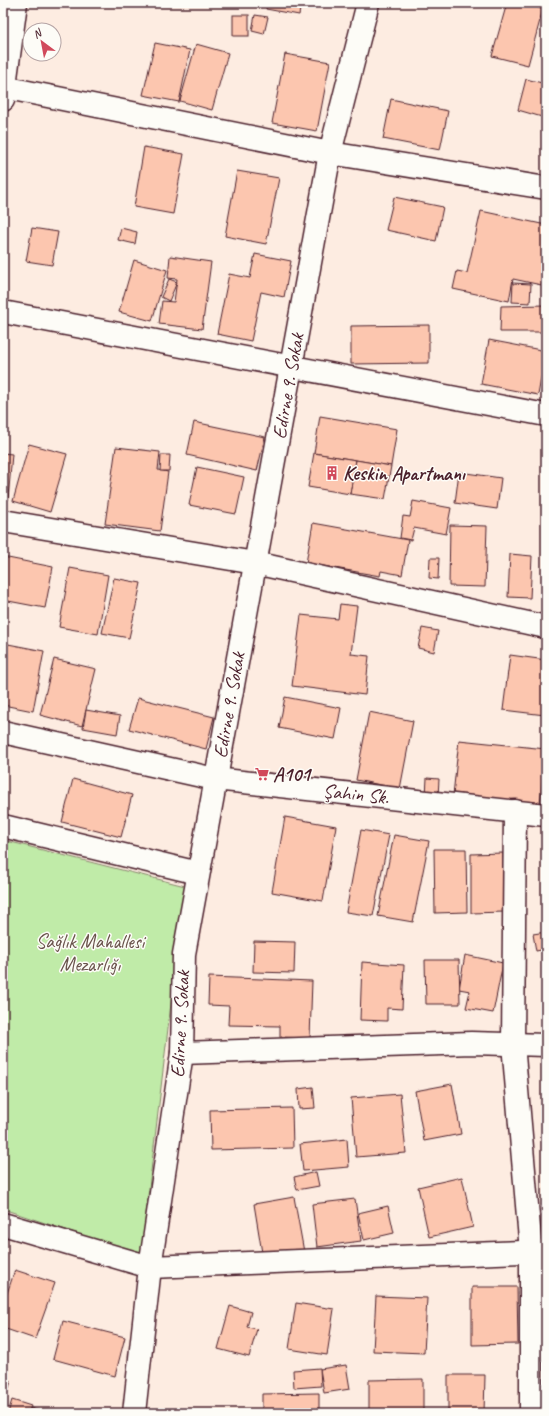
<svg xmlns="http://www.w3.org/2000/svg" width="549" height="1416" font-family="Caveat,sans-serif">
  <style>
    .green { fill: #c0eba8; stroke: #85856a }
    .building { fill: #fcc6af; stroke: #4a1f2b }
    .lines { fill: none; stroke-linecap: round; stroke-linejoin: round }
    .minor-casing { stroke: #4a1f2b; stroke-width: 25 }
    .minor { stroke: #fdfcf7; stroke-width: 22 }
    .labels { text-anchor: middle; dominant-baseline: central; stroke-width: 3; stroke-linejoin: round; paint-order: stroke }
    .street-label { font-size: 20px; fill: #4a1f2b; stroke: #fdfcf7 }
    .poi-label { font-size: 20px; font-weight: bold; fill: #4a1f2b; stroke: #fdfcf7; text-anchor: start }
    .park-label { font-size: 20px; fill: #68524a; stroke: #fdfcf7 }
  </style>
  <rect width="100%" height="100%" fill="#fdece1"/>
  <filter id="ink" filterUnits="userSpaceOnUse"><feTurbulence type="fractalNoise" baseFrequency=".025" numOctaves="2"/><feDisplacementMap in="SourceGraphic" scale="8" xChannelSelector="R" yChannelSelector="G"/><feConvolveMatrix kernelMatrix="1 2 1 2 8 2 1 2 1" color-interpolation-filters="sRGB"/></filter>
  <g filter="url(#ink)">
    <!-- green -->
    <path class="green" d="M3,840L185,886L141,1255L3,1209Z"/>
    <!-- building -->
    <g class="building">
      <path d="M267,3H301L299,15L266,9Z"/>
      <path d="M507,3H521L543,9L528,65L492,56Z"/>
      <rect x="233" y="15" width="16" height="21"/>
      <path d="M255,15L268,17L264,34L252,31Z"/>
      <path d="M155,43L190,50L179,102L143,95Z"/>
      <path d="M196,44L228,53L212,110L180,101Z"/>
      <path d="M285,54L330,62L317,131L272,123Z"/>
      <path d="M526,79L546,84V103L542,117L518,110Z"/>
      <path d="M391,99L448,111L440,150L383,139Z"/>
      <path d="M144,147L184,154L173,214L134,207Z"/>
      <path d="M237,171L279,178L266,244L225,236Z"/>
      <path d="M394,197L443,207L436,241L386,230Z"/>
      <path d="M481,211L546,225V286L513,279L509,301L453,289L457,271L467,273Z"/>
      <path d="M32,228L58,232L52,265L26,261Z"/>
      <path d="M121,228L137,232L135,244L118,240Z"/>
      <path d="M255,254L291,261L284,297L261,292L251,341L217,334L229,274L250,278Z"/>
      <path d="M170,256L211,262L202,329L159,324L162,301L174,302L177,279L168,278Z"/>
      <path d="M134,260L167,270L152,321L119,312Z"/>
      <path d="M169,279L177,282L169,301L161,297Z"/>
      <path d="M513,283L531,284L530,303L512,302Z"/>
      <path d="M546,305V332H500L501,306Z"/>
      <path d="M429,325V363L351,364V326Z"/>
      <path d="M489,340L546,351L538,395L481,384Z"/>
      <path d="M320,416L397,429L391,466L314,453Z"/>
      <path d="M194,422L265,437L257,471L187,455Z"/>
      <path d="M29,444L67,454L50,512L13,501Z"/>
      <path d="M116,447L160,452L158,470L168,472L160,531L105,524Z"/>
      <path d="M3,453L12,454L8,500H3Z"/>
      <path d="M314,453L356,460L350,494L308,487Z"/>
      <path d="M161,455H170L169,471H160Z"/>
      <path d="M356,460L391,466L385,499L350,494Z"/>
      <path d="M197,467L244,477L236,514L189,505Z"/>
      <path d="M459,472L501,478L497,509L455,503Z"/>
      <path d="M413,501L451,508L446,534L414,528L411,540L400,538L403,516L410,517Z"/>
      <path d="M313,523L408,540L402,575L381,571L380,576L306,563Z"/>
      <path d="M450,525L487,526L485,587L449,586Z"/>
      <path d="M510,554L532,556L530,598L508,597Z"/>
      <path d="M3,557L53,567L45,608L3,600Z"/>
      <path d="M430,558H439L438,579L429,578Z"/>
      <path d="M70,568L108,575L98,634L59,627Z"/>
      <path d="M114,578L141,583L129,638L102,633Z"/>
      <path d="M340,604L357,606L351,654L369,656L365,695L292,686L301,615L338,619Z"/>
      <path d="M422,628L438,631L434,652L418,648Z"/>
      <path d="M3,643L44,651L33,711L3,705Z"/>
      <path d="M510,655L546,660L545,715L503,710Z"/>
      <path d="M54,659L96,669L82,726L40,715Z"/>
      <path d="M285,697L341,708L335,739L279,728Z"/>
      <path d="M138,698L214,717L206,749L129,729Z"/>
      <path d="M86,710L120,716L117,734L83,728Z"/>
      <path d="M369,712L413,721L400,789L356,780Z"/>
      <path d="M459,740L546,749L540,804L453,795Z"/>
      <path d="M427,778L439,779L438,797L426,796Z"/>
      <path d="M73,779L132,795L121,837L62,822Z"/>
      <path d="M285,817L336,826L323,901L272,892Z"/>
      <path d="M361,830L389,835L373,916L346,912Z"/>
      <path d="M394,835L429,841L413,922L378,916Z"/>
      <path d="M434,849H466L467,912L435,913Z"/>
      <path d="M503,853L504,912L471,913V854Z"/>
      <path d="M546,932V949L536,951L533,934Z"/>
      <path d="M254,941L295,942L294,973L253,972Z"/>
      <path d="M465,955L503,963L493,1013L466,1008L470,991L459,989Z"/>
      <path d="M425,960H459L460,1004H426Z"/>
      <path d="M362,962L404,965L402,1009L387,1008V1021L360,1020Z"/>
      <path d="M209,977L312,981L310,1038L280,1037V1026L228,1025L229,1006L208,1005Z"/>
      <path d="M452,1084L461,1134L424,1141L415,1091Z"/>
      <path d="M313,1087L315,1108L299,1109L298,1089Z"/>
      <path d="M400,1094L406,1153L356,1157L351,1098Z"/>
      <path d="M292,1108L293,1148L211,1150L210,1110Z"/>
      <path d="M347,1139L349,1167L303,1171L300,1144Z"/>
      <path d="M316,1172L319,1186L297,1190L294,1177Z"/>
      <path d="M462,1177L473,1227L429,1237L418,1187Z"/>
      <path d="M294,1197L304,1252L263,1259L254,1204Z"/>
      <path d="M355,1199L361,1241L317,1247L312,1204Z"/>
      <path d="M388,1206L394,1233L364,1240L358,1213Z"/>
      <path d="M15,1270L55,1283L35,1339L3,1328V1305Z"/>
      <path d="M472,1287H517L518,1344L472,1345Z"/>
      <path d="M376,1296L427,1298L424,1353L373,1351Z"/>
      <path d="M296,1303L334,1309L327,1355L289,1349Z"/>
      <path d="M230,1306L251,1312L247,1327L257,1329L249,1357L218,1349Z"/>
      <path d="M63,1321L125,1337L115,1376L53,1359Z"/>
      <path d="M346,1365L350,1389L324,1393L320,1369Z"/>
      <path d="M320,1368L321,1386L294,1388L293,1370Z"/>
      <path d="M448,1375H485L484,1413H448Z"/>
      <path d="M3,1378L11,1381L3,1407Z"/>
      <path d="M423,1379V1413H369V1380Z"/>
      <path d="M319,1393V1413H262V1394Z"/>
      <path d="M12,1400L31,1406L28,1413H8Z"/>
      <path d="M31,1408L47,1413H29Z"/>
    </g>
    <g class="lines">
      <defs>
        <g id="minor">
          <path d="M3,87L330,153L546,188"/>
          <path d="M3,100L16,3"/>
          <path d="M3,312L546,415"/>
          <path d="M3,521L255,563L546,627"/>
          <path d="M3,732L215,779L546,815"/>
          <path d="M515,811L513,1044L531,1251V1413"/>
          <path d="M3,826L198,873"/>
          <path d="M182,1053L471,1043L546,1045"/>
          <path d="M3,1224L150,1267L545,1251"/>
          <path d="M134,1413L150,1267L182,1053L184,954L330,153L368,3"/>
        </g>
      </defs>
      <!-- minor casing -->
      <use href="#minor" class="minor-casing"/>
      <!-- minor -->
      <use href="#minor" class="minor"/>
    </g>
  </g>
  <!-- icons -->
  <defs>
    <symbol id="building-bare" viewBox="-9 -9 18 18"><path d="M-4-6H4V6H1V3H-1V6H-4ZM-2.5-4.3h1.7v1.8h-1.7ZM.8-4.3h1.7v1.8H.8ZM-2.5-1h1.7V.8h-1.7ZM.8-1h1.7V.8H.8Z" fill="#d1495b" stroke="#fdfcf7" stroke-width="2.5" paint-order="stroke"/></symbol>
    <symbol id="supermarket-bare" viewBox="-9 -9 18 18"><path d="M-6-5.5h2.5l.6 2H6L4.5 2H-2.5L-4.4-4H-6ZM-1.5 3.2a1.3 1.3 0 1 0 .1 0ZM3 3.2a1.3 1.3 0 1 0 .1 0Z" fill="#d1495b" stroke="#fdfcf7" stroke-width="2.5" paint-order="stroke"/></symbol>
  </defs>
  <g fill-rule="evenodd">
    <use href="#building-bare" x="322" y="463" width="20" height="20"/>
    <use href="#supermarket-bare" x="252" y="764" width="20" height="20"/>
  </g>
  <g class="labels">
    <!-- street labels -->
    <g class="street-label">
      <text transform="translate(288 386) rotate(-80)">Edirne 9. Sokak</text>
      <text transform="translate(229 705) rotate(-80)">Edirne 9. Sokak</text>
      <text transform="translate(356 794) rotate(6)">Şahin Sk.</text>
      <text transform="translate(180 1024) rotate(-87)">Edirne 9. Sokak</text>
    </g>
    <!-- poi labels -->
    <g class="poi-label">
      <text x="343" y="473">Keskin Apartmanı</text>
      <text x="273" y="774">A101</text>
    </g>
    <!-- park labels -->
    <g class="park-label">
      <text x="90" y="941">Sağlık Mahallesi<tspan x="90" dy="23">Mezarlığı</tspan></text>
    </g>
  </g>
  <!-- margin -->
  <rect width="549" height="1416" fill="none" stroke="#fdfcf7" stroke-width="16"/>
  <rect x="8" y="8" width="533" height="1400" fill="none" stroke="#4a1f2b" stroke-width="1.5" filter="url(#ink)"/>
  <!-- north arrow -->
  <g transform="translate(42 42) rotate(328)"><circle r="19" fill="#fdfcf7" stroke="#b5a4a5"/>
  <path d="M0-3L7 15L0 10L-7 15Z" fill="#d1495b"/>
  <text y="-6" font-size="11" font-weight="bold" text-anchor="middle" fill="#4a1f2b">N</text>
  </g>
</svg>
